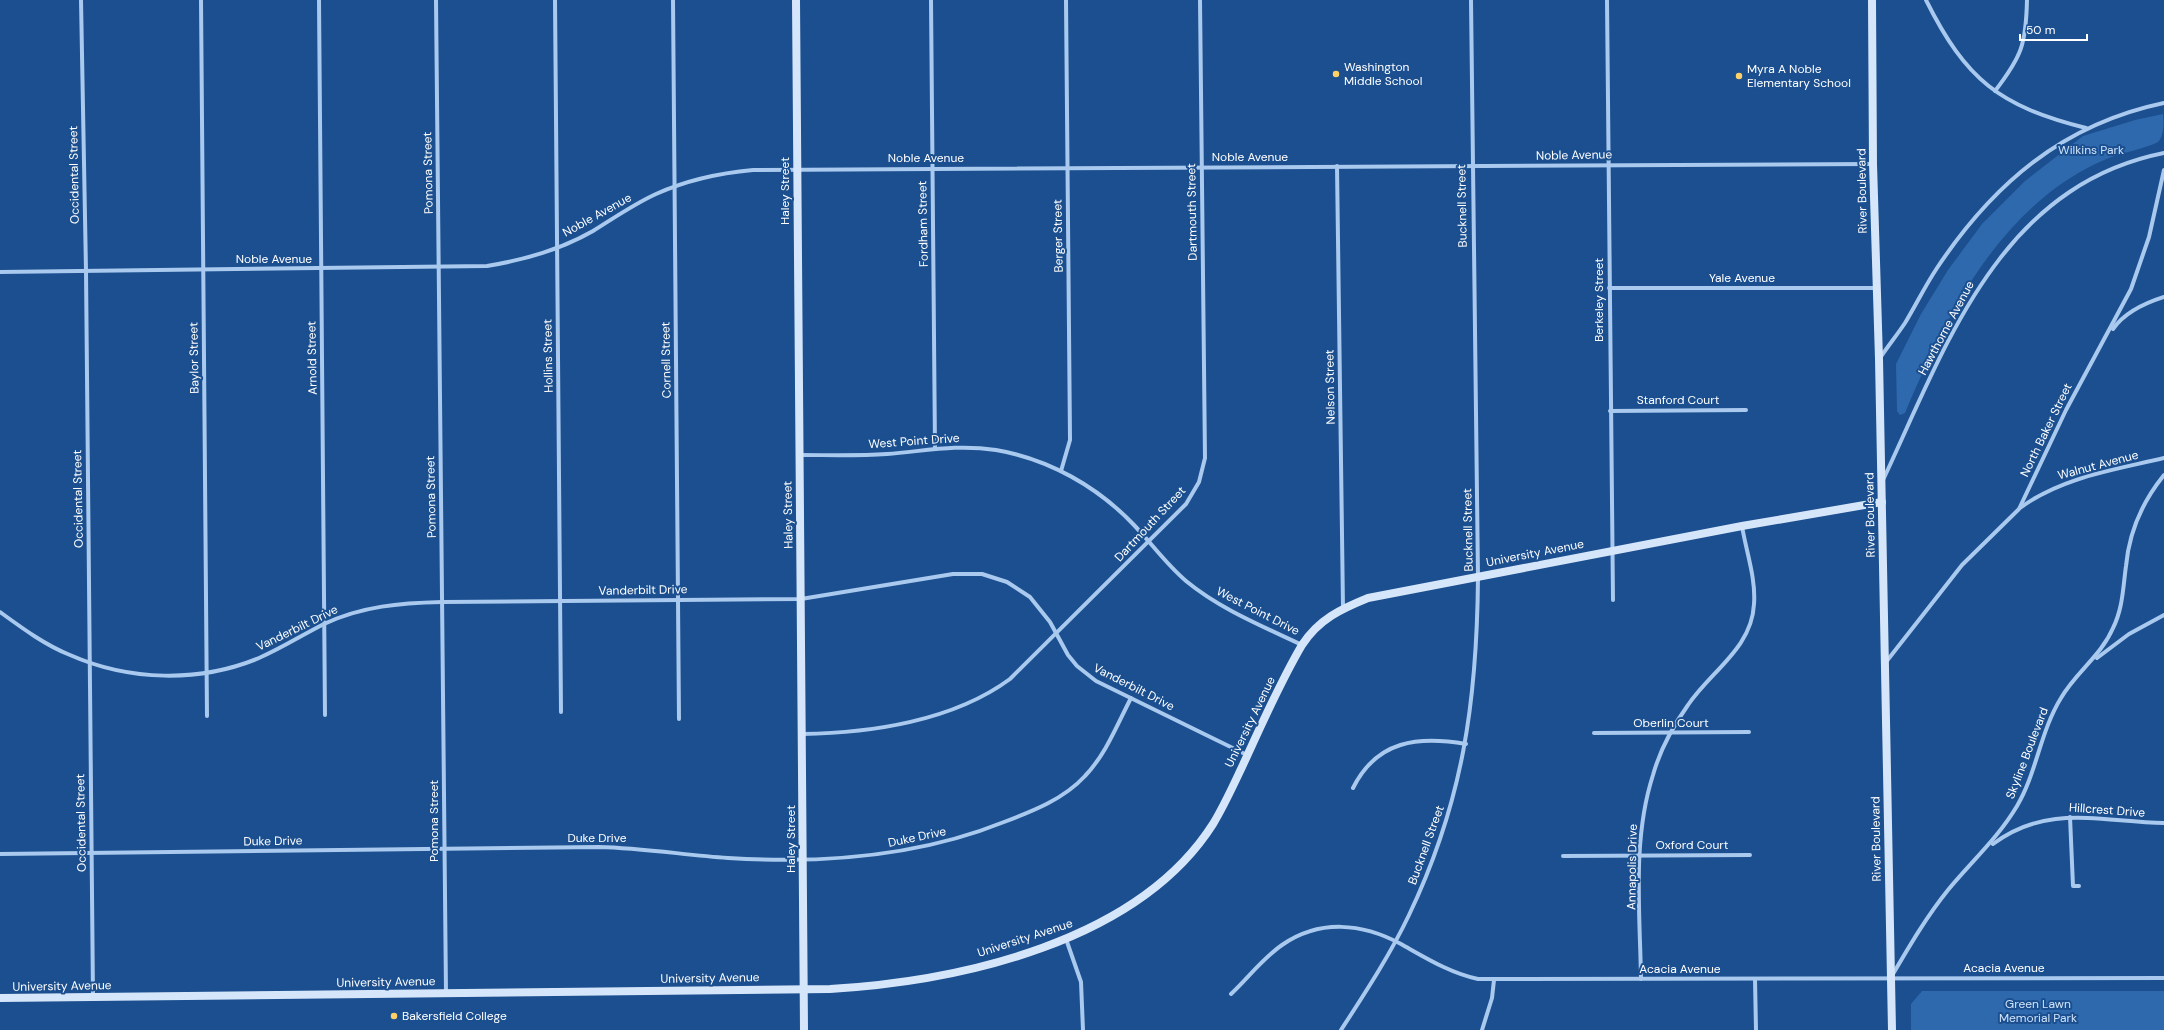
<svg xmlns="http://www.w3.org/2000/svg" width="2164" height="1030" font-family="'DM Sans',sans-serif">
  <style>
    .green { fill: #2e69ad }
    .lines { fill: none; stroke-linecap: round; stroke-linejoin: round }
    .street { stroke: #a9c9ee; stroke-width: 4 }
    .secondary { stroke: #d6e6fa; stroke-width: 8 }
    .poi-dot { fill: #ffd166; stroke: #1b4f8f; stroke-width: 1.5 }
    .labels { text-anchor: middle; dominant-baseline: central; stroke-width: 4; stroke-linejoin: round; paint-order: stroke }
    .poi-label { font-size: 12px; fill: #fff; stroke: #1b4f8f; text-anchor: start }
    .park-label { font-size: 12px; fill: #cfe3fa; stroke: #1b4f8f }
    .street-label { font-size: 12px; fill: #fff; stroke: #1b4f8f }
  </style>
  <rect width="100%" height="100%" fill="#1b4f8f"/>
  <!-- green -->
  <g class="green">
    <path d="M2163,114C2164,122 2164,136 2158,142C2145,149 2123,152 2109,158C2088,166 2067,179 2049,193C1978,250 1940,331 1905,413L1900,415L1897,411L1896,364L1921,314L1948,270L1982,224L2025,181L2083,136L2135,120Z"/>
    <path d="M1922,991H2164V1030H1911V1004Z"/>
  </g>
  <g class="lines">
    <!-- street -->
    <g class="street">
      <path d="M81,0L86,271L93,997"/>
      <path d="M201,0L207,716"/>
      <path d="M319,0L325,715"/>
      <path d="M436,0L446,993"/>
      <path d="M555,0L561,712"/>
      <path d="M673,0L679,719"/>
      <path d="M931,0L935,448"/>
      <path d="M1607,0L1613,600"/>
      <path d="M1926,0C1966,80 1999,106 2086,128"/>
      <path d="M1995,91C2022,56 2026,44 2027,0"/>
      <path d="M1337,166L1343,608"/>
      <path d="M0,272L487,266C524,260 560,250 593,231C614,218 634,204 656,194C687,180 720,173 753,170L1873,164"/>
      <path d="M1609,288H1876"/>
      <path d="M2113,329C2125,312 2145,303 2164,297"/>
      <path d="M1880,358C1888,346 1897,335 1905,323C1916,305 1925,286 1937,268C1993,184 2063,124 2164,103"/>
      <path d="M1610,411L1746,410"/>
      <path d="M800,455C829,455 858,456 887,454C926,451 956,444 996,450C1049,459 1098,487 1134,525C1152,544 1166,564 1186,581C1220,609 1262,626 1302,645"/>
      <path d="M1061,471L1070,440L1066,0"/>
      <path d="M1883,480C1946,346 1999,186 2164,153"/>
      <path d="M2020,508C2062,477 2114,470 2164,458"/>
      <path d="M0,612C22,628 45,645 70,655C129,681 199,683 259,658C282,648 302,635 324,624C362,606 401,603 442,602L801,599L953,574H982L1007,582L1030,597L1050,622L1068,655L1077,666L1096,681L1247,755"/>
      <path d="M2097,658L2129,634L2164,615"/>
      <path d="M1886,662L1962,565L2019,509L2066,410L2131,289L2149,237L2164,170"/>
      <path d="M1594,733L1749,732"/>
      <path d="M802,734C871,733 953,721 1010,679L1186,504L1199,482L1205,458L1200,0"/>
      <path d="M1353,788C1377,740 1418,736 1466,744"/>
      <path d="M2070,817L2073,886H2079"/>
      <path d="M1993,844C2048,803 2101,822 2164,823"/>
      <path d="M0,854L599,847C642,848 685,855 728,858C822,864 917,857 1004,822C1033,811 1064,799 1085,776C1106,754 1117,725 1131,698"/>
      <path d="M1563,856L1750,855"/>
      <path d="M1066,939L1081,982L1083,1030"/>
      <path d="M1893,974C1910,945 1927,916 1948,890C1971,862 1998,838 2017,806C2037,772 2040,732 2061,698C2076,672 2101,656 2113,628C2123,608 2123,587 2126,566C2129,533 2143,501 2164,475"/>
      <path d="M1641,979C1640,912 1632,840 1653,775C1660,750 1673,726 1688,705C1711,671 1752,648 1754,604C1756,578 1746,551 1742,526"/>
      <path d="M1755,979L1756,1030"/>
      <path d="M1231,994C1248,978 1263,958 1282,945C1320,919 1362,923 1401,944C1426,958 1450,973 1478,979L2164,978"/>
      <path d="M1341,1030C1365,993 1390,955 1409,915C1463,802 1477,701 1478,577L1471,0"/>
      <path d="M1482,1030L1492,998L1494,980"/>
    </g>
    <!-- secondary -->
    <g class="secondary">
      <path d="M796,0L804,1030"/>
      <path d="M1872,0L1873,164L1879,359L1892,1030"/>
      <path d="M0,998L830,989C961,981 1138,942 1213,824C1224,806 1233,786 1242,767C1261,726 1279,684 1302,645C1319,619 1341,609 1368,598L1742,526L1882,502"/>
    </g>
  </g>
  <!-- markers -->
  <g class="poi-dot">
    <circle cx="1336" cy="74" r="4"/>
    <circle cx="1739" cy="76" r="4"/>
    <circle cx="394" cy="1016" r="4"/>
  </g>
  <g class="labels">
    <!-- poi labels -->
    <g class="poi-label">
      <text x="1344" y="67">Washington<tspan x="1344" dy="14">Middle School</tspan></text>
      <text x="1747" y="69">Myra A Noble<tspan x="1747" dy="14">Elementary School</tspan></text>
      <text x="402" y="1016">Bakersfield College</text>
    </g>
    <!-- park labels -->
    <g class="park-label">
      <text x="2091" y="150">Wilkins Park</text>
      <text x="2038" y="1004">Green Lawn<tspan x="2038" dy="14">Memorial Park</tspan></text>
    </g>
    <!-- street labels -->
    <g class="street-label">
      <text transform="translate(1574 155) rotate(-1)">Noble Avenue</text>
      <text x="1250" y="157">Noble Avenue</text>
      <text x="926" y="158">Noble Avenue</text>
      <text transform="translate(428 173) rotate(-91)">Pomona Street</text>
      <text transform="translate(74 175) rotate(-91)">Occidental Street</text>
      <text transform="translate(785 191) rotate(-90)">Haley Street</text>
      <text transform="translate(1862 191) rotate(-91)">River Boulevard</text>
      <text transform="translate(1462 206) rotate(-91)">Bucknell Street</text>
      <text transform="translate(1192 212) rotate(-91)">Dartmouth Street</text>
      <text transform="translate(597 215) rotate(-29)">Noble Avenue</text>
      <text transform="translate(923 224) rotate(-91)">Fordham Street</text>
      <text transform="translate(1058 236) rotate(-91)">Berger Street</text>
      <text x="274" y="259">Noble Avenue</text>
      <text x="1742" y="278">Yale Avenue</text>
      <text transform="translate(1599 300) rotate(-90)">Berkeley Street</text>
      <text transform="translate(1946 328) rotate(-62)">Hawthorne Avenue</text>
      <text transform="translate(548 356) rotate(-91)">Hollins Street</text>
      <text transform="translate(194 358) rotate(-91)">Baylor Street</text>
      <text transform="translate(312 358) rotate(-91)">Arnold Street</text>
      <text transform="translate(666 360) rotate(-91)">Cornell Street</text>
      <text transform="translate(1330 387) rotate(-91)">Nelson Street</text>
      <text x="1678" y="400">Stanford Court</text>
      <text transform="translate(2046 430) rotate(-64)">North Baker Street</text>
      <text transform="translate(914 441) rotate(-4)">West Point Drive</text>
      <text transform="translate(2098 465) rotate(-15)">Walnut Avenue</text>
      <text transform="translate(431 497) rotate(-91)">Pomona Street</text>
      <text transform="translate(78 499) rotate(-91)">Occidental Street</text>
      <text transform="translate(788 515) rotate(-91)">Haley Street</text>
      <text transform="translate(1870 515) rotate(-91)">River Boulevard</text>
      <text transform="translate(1150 524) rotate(-47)">Dartmouth Street</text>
      <text transform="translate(1468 530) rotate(-91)">Bucknell Street</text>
      <text transform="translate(1535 553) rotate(-11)">University Avenue</text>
      <text transform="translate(643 590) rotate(-1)">Vanderbilt Drive</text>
      <text transform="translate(1258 611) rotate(27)">West Point Drive</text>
      <text transform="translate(297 628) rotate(-26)">Vanderbilt Drive</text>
      <text transform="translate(1134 687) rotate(27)">Vanderbilt Drive</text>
      <text transform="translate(1250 722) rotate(-64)">University Avenue</text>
      <text x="1671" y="723">Oberlin Court</text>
      <text transform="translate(2027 753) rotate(-69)">Skyline Boulevard</text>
      <text transform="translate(2107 810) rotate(4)">Hillcrest Drive</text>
      <text transform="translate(434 821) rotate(-90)">Pomona Street</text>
      <text transform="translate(81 823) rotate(-91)">Occidental Street</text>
      <text transform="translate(917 837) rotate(-12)">Duke Drive</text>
      <text x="597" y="838">Duke Drive</text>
      <text transform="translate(791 839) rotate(-90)">Haley Street</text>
      <text transform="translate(1876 839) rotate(-91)">River Boulevard</text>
      <text transform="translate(273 841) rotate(-1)">Duke Drive</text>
      <text transform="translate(1426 845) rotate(-70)">Bucknell Street</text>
      <text x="1692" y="845">Oxford Court</text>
      <text transform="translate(1632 867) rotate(-89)">Annapolis Drive</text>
      <text transform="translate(1025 938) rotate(-18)">University Avenue</text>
      <text x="2004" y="968">Acacia Avenue</text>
      <text x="1680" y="969">Acacia Avenue</text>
      <text transform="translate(710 978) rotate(-1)">University Avenue</text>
      <text transform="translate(386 982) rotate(-1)">University Avenue</text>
      <text transform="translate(62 986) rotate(-1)">University Avenue</text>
    </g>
  </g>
  <!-- scale -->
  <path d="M2020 34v6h67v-6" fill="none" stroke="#ffffff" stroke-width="2"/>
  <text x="2026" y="34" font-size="12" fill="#ffffff" stroke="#1b4f8f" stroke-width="3" paint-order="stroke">50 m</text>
</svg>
